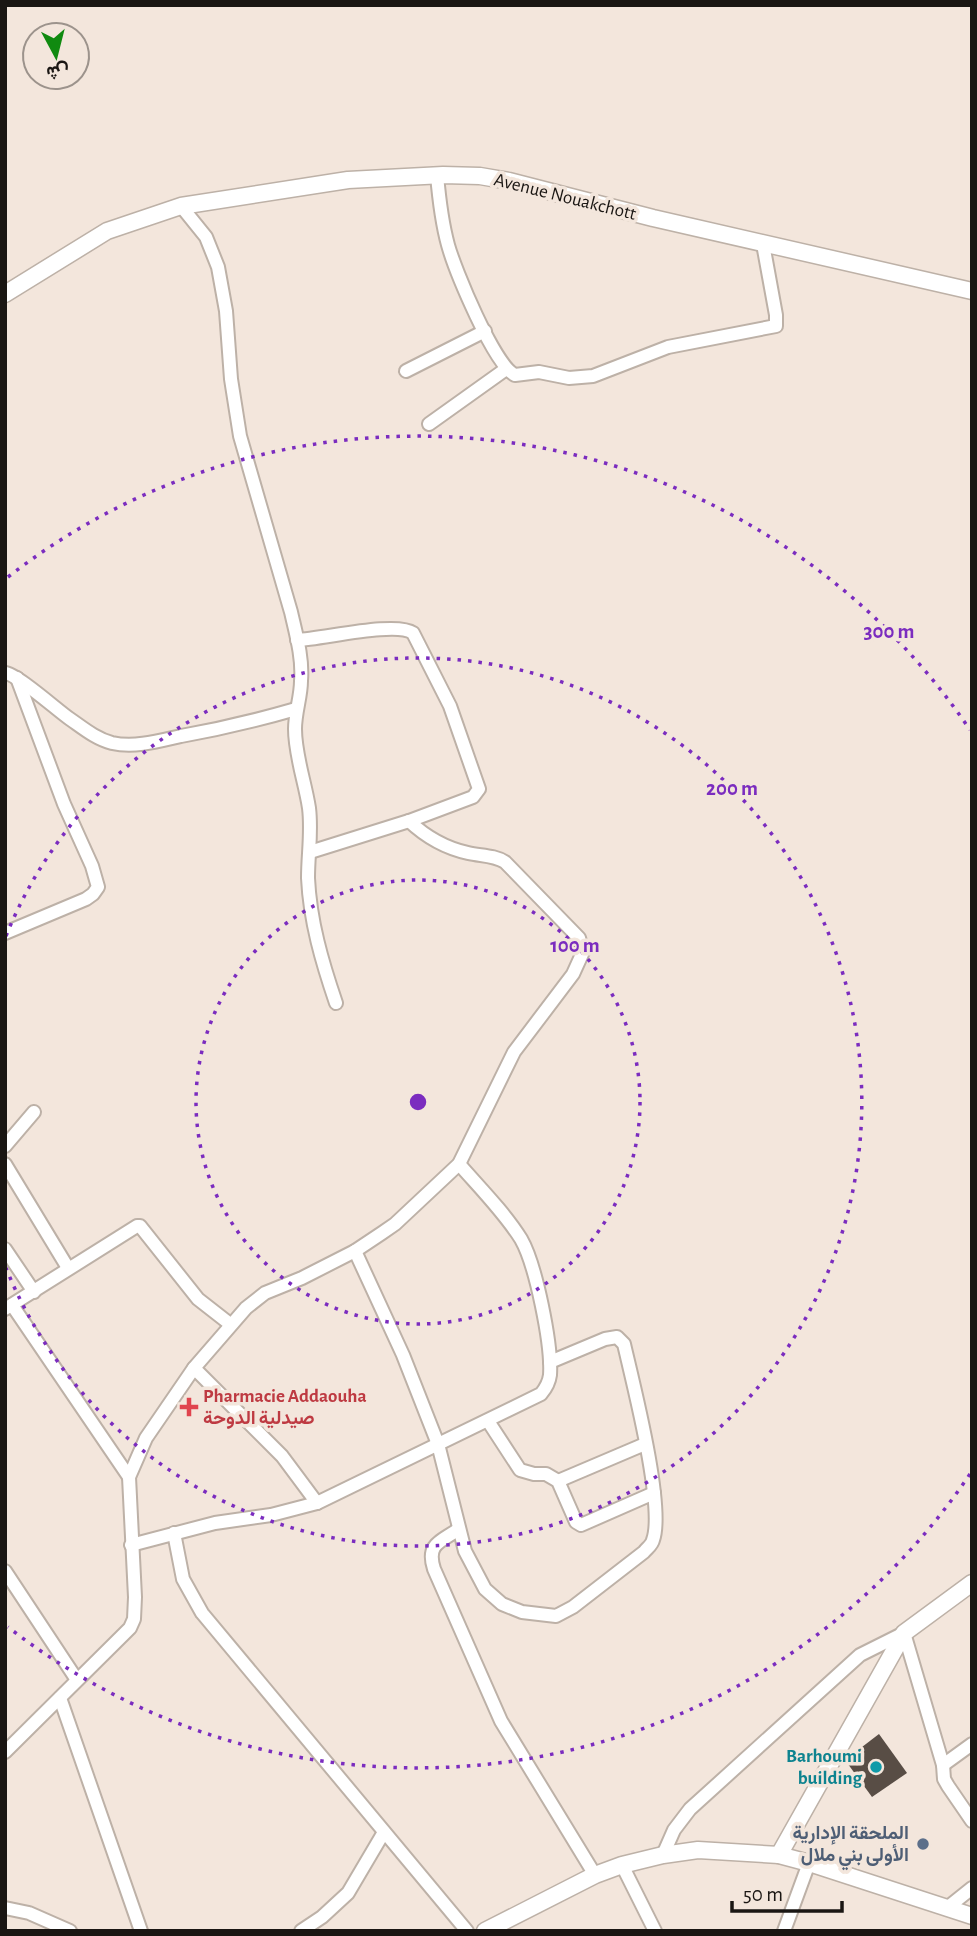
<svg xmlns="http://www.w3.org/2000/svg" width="977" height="1936" font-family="'Alegreya Sans',Vazirmatn,sans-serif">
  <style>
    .building { fill: #584d45 }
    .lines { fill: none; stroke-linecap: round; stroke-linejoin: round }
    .minor-casing { stroke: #bdb1a7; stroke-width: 16 }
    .tertiary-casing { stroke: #bdb1a7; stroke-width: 19 }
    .minor { stroke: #fff; stroke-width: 12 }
    .tertiary { stroke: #fff; stroke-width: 16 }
    .ring { fill: none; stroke: #7b2cbf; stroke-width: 3.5; stroke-dasharray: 3.5 7 }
    .health-dot { fill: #e0444e; stroke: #f3e6dc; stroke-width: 2.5 }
    .culture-dot { fill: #0f9aa8; stroke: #f3e6dc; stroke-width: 2.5 }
    .service-dot { fill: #5c6f8a; stroke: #f3e6dc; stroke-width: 2.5 }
    .labels { text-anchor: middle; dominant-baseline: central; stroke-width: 7; stroke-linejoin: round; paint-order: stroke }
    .street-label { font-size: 19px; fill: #1a1613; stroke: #f3e6dc }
    .health-label { font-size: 19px; font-weight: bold; fill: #be3a42; stroke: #f3e6dc; text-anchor: start }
    .culture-label { font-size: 19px; font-weight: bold; fill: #0d838f; stroke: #f3e6dc; text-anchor: end }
    .service-label { font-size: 19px; font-weight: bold; fill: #4e5e75; stroke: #f3e6dc; text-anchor: end }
    .centre { fill: #7b2cbf; stroke: #f3e6dc; stroke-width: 3.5 }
    .ring-label { font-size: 21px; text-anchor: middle; font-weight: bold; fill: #7b2cbf; stroke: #f3e6dc; stroke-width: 7; stroke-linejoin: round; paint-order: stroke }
  </style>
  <rect width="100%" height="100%" fill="#f3e6dc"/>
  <!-- building -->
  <path class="building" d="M879,1734L907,1773L872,1797L845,1760Z"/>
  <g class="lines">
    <defs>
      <g id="minor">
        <path d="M437,175C439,198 442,223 448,245C455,270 494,365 515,375L539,372L569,378L593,376L668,347L776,326V315L763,244"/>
        <path d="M181,206L206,237L218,267L226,311L231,379L240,436L291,612C296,634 303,658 301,681C301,697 295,712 295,729C295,755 305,782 309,808C312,832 308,854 308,878C310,921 322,962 336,1003"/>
        <path d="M406,371L485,331"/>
        <path d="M429,424L506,369"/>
        <path d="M297,640C323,639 396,621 413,633L450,706L479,789L473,797L409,821L310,852"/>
        <path d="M5,673C17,674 57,710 70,719C83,728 96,739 112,743C135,748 159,741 181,736C220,729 258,720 296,709"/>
        <path d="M5,933L86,899L93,894L98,887L92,866L64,804L17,678"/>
        <path d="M5,1146L34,1112"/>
        <path d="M5,1164L68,1268"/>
        <path d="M5,1249L34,1292"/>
        <path d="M355,1251L403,1355L438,1444L465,1551L485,1589L502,1604L522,1612L556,1616L573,1607L644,1552C647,1548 652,1545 653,1540C665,1507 633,1383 624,1344L617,1337L605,1339L550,1362"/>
        <path d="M12,1305L129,1477"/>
        <path d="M5,1309L137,1226H140L198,1299L230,1324"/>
        <path d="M194,1368L282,1456L317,1503"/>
        <path d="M488,1421L520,1470L534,1474H546L558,1481L576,1522L581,1525L654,1493"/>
        <path d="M558,1481L645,1444"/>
        <path d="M459,1529C440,1542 426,1544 434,1569L501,1721L595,1875"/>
        <path d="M174,1533L183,1579L202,1613L467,1931"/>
        <path d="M131,1545L215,1523L271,1515L317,1503L541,1394C546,1388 549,1383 550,1375C552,1345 536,1265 521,1239C504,1212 480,1188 459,1164"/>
        <path d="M5,1571L77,1680"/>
        <path d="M60,1698L141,1931"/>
        <path d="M5,1752L130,1628L134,1619L135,1597L129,1477L146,1438L194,1368L246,1308L265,1293L302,1278L355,1251L382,1233L395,1224L459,1164L514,1052L573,974L583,952L579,938L505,862C494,855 481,856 468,853C445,848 426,837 409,821"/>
        <path d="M943,1765L972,1744"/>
        <path d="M663,1855L674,1830L690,1809L860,1655L904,1633L943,1765L944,1779L948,1786L972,1821"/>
        <path d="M622,1865L655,1931"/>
        <path d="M5,1908L29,1913L70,1931"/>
        <path d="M947,1908L972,1888"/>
        <path d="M301,1931L322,1917L348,1893L384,1832"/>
        <path d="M784,1931L809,1863"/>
      </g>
      <g id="tertiary">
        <path d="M5,294L107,231L181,206L348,180L443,175L480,176L509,181L653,218L972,291"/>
        <path d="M779,1855L904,1633L972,1583"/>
        <path d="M485,1931L595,1875L622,1865L663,1855L698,1850L779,1855L809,1863L972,1916"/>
      </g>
    </defs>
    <!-- minor casing -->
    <use href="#minor" class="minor-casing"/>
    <!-- tertiary casing -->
    <use href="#tertiary" class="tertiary-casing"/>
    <!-- minor -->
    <use href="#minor" class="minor"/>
    <!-- tertiary -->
    <use href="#tertiary" class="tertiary"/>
  </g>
  <!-- distance rings -->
  <g class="ring">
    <circle cx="418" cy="1102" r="222"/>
    <path d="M6 936A444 444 0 1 1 6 1268"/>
    <path d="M970 1474A666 666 0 0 1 8 1627M8 577A666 666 0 0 1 970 730"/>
  </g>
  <!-- markers -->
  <path class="health-dot" d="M185.5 1396.5h7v7h7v7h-7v7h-7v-7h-7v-7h7z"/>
  <circle class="culture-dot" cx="876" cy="1767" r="7"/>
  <circle class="service-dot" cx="923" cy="1844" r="7"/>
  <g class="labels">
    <!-- street labels -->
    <g class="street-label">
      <text transform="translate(565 197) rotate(14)">Avenue Nouakchott</text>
    </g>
    <!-- health labels -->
    <g class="health-label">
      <text x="203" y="1396">Pharmacie Addaouha<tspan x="203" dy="22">صيدلية الدوحة</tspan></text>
    </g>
    <!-- culture labels -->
    <g class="culture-label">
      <text x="862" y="1756">Barhoumi<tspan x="862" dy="22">building</tspan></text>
    </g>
    <!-- service labels -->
    <g class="service-label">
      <text x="909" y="1833">الملحقة الإدارية<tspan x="909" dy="22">الأولى بني ملال</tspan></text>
    </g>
  </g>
  <circle cx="418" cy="1102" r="10" class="centre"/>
  <g class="ring-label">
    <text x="889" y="638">300 m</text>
    <text x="732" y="795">200 m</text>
    <text x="575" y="952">100 m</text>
  </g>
  <!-- border -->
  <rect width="977" height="1936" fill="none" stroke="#1a1613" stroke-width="14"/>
  <!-- north arrow -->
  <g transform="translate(56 56) rotate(173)"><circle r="33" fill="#f3e6dc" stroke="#9c938c" stroke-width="2"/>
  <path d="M0-5L12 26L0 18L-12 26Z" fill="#108a10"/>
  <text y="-10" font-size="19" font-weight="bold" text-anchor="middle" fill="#1a1613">ش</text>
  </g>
  <!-- scale -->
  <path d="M732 1901v10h110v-10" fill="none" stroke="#1a1613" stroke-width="3.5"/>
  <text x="743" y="1901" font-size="21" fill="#1a1613" stroke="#f3e6dc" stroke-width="5" paint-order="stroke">50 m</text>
</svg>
